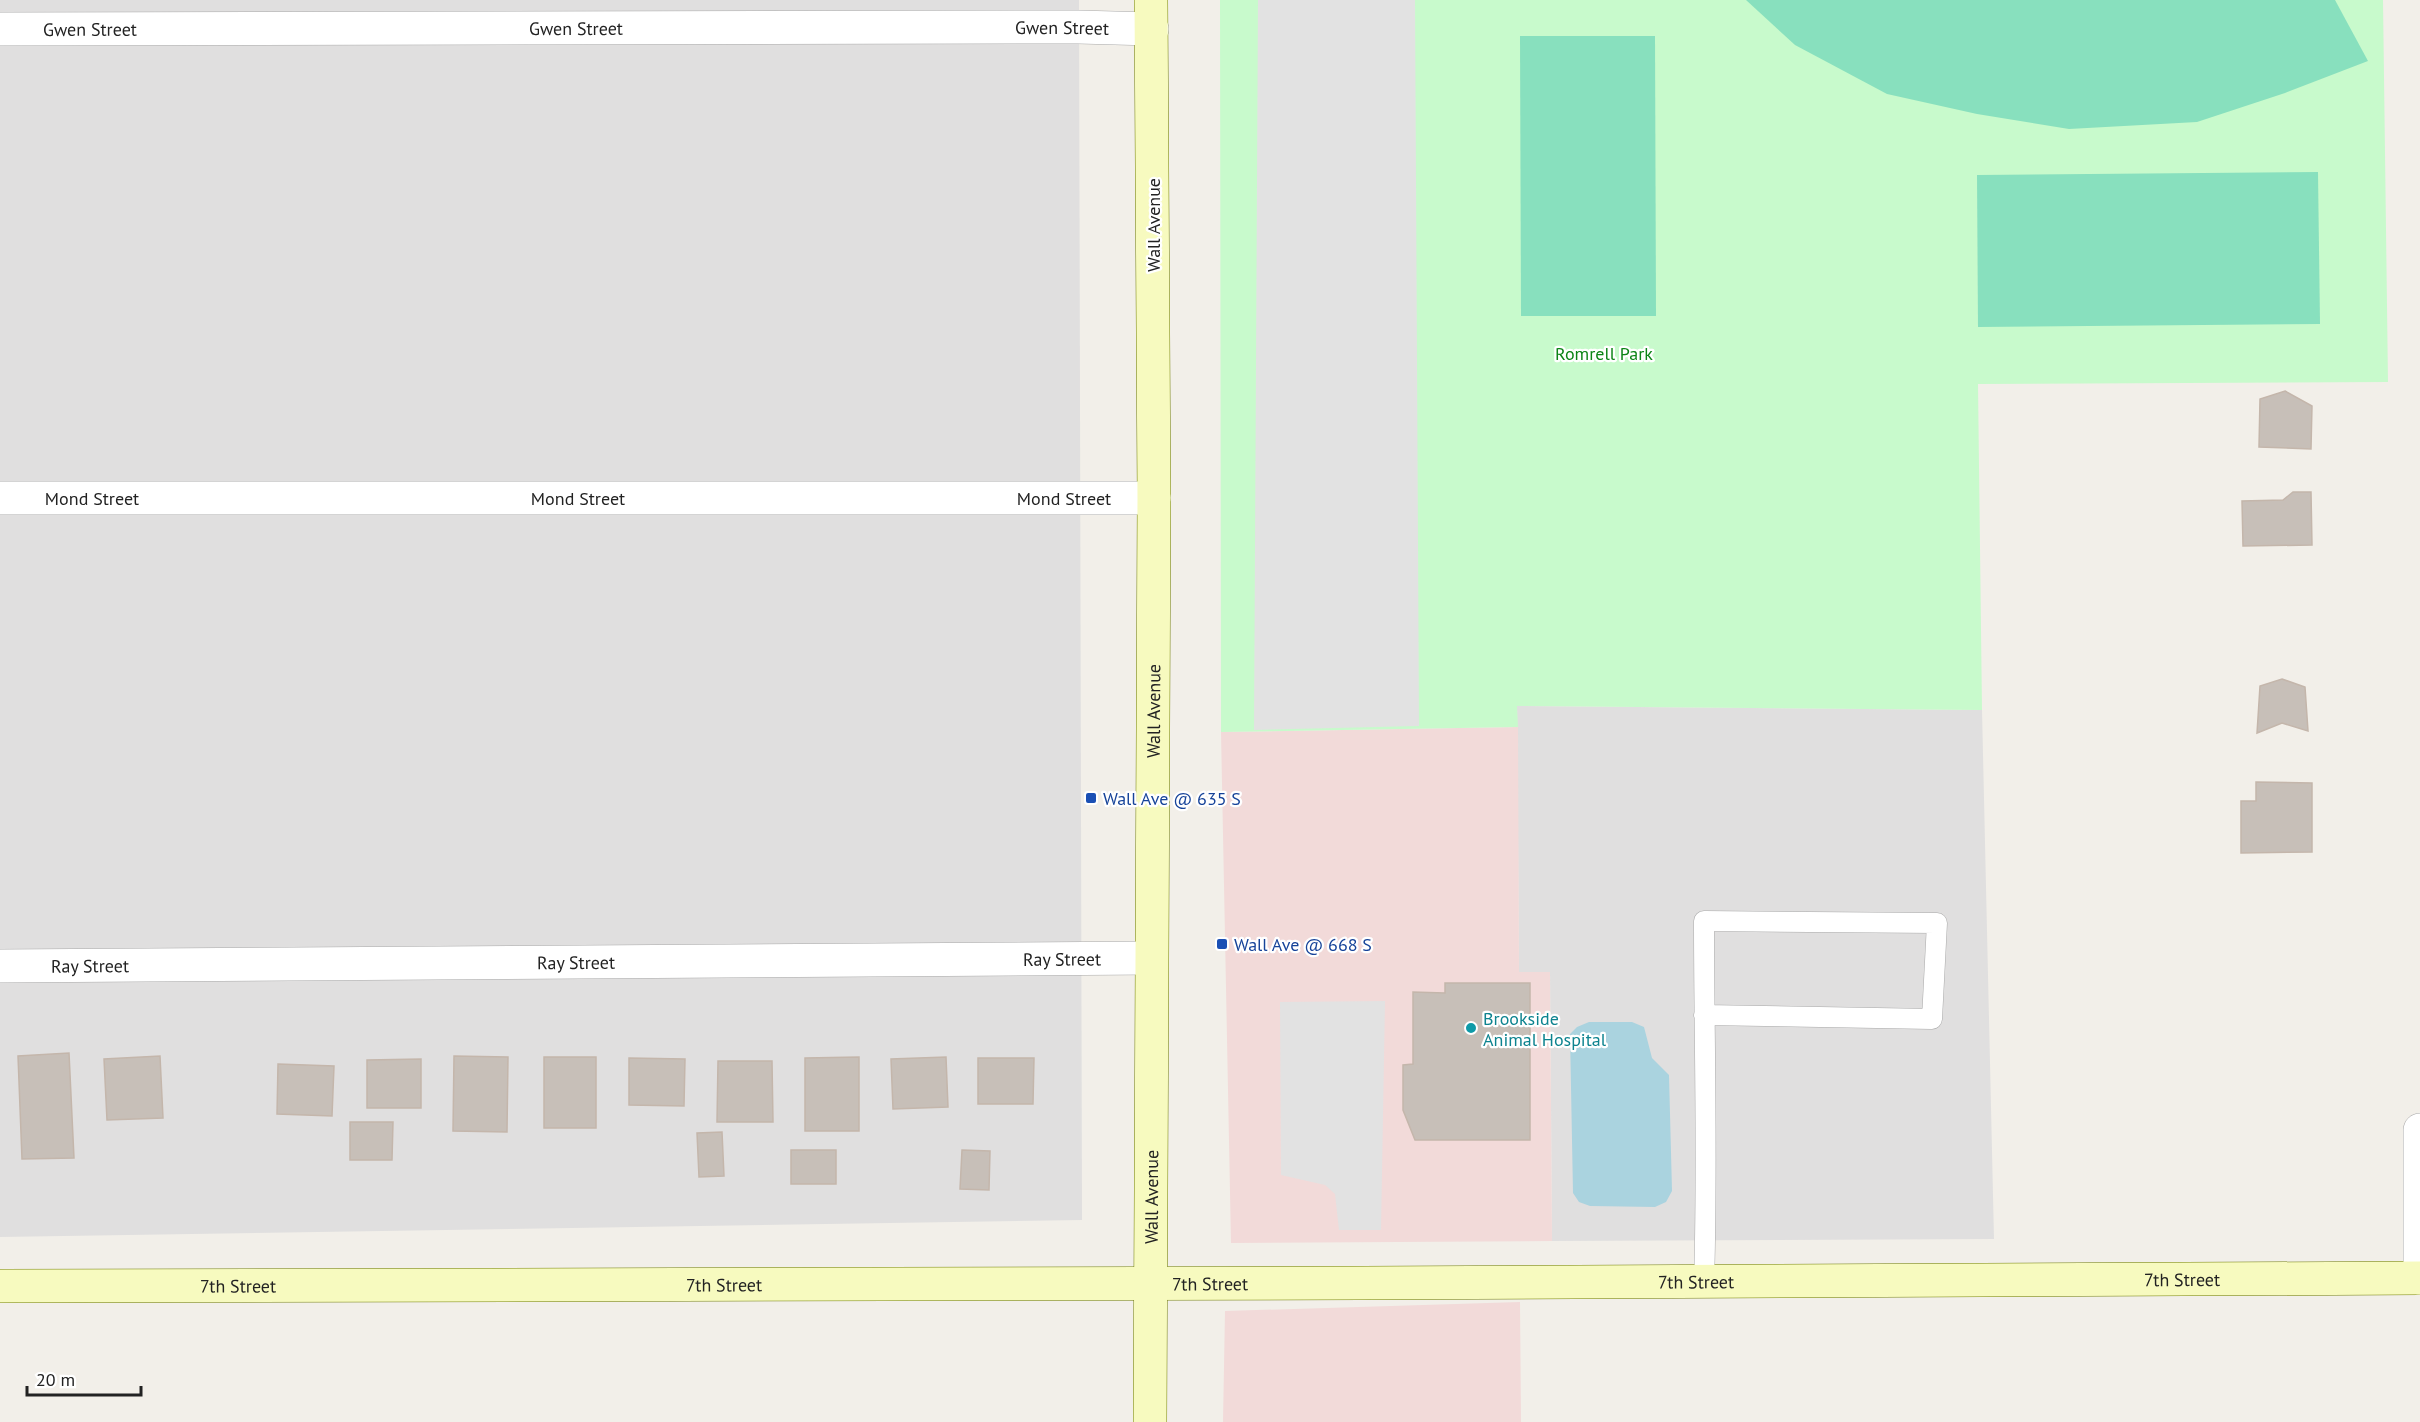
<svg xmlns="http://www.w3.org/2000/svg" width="2420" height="1422" font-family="'PT Sans',sans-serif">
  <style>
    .residential { fill: #e0dfdf }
    .commercial { fill: #f2dad9 }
    .park { fill: #c8facc }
    .pitch { fill: #88e0be }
    .parking { fill: #e2e2e2 }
    .water { fill: #aad3df }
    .building { fill: #c7bfb8; stroke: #c4b6ab; stroke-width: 1.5 }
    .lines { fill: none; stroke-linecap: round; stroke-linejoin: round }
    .lane-casing { stroke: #a9a9a9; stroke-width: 21 }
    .street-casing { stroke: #a9a9a9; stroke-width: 34 }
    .secondary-casing { stroke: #707d05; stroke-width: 34 }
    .lane { stroke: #fff; stroke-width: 20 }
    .street { stroke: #fff; stroke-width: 33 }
    .secondary { stroke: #f7fabf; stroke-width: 33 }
    .transit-dot { fill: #1a4fb4; stroke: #fff; stroke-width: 2 }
    .culture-dot { fill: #0f9aa8; stroke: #fff; stroke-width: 2 }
    .labels { text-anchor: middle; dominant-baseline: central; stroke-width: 4.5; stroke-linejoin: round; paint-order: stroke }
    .street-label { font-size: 18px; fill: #222; stroke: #fff }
    .park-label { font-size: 18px; fill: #0c8416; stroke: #fff }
    .transit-label { font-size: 18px; fill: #164399; stroke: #fff; text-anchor: start }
    .culture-label { font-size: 18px; fill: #0d838f; stroke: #fff; text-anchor: start }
  </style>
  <rect width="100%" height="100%" fill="#f2efe9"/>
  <!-- residential -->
  <g class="residential">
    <path d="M0,0H1079L1082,1220L0,1237Z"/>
    <path d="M1517,706L1982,710L1994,1239L1552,1241L1550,972H1519Z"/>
  </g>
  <!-- commercial -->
  <g class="commercial">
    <path d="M1518,727L1519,972H1550L1552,1241L1231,1243L1221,732Z"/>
    <path d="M1520,1302L1521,1422H1223L1225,1311Z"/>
  </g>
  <!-- park -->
  <path class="park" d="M1220,0H2383L2388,382L1978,384L1982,710L1517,706L1518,727L1221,732Z"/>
  <!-- pitch -->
  <g class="pitch">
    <path d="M1746,0H2335L2368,61L2285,93L2197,122L2069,129L1977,114L1887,94L1795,45Z"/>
    <path d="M1520,36H1655L1656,316H1521Z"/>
    <path d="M2318,172L2320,324L1978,327L1977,175Z"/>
  </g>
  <!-- parking -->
  <g class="parking">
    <path d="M1258,0H1415L1419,726L1254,730Z"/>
    <path d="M1385,1001L1381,1230H1339L1335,1194L1325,1185L1281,1175L1280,1002Z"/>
  </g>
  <!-- water -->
  <path class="water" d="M1589,1022H1632L1644,1027L1652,1058L1669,1075L1672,1191L1666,1202L1655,1207L1590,1206L1579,1202L1573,1193L1570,1034L1577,1027Z"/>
  <!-- building -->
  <g class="building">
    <path d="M2285,391L2312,406L2311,449L2259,447L2260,399Z"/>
    <path d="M2293,492H2311L2312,545L2243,546L2242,501L2283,500Z"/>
    <path d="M2282,679L2305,687L2308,731L2282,723L2257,733L2260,686Z"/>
    <path d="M2256,782L2312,783V852L2241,853V801H2256Z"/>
    <path d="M1445,983H1530V1140H1415L1403,1110V1065L1413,1064V992L1445,993Z"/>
    <path d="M69,1053L74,1158L22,1159L18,1056Z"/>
    <path d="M160,1056L163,1118L107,1120L104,1059Z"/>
    <path d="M454,1056L508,1057L507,1132L453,1131Z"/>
    <rect x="544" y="1057" width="52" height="71"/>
    <path d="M859,1057V1131H805V1058Z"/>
    <path d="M946,1057L948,1107L893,1109L891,1059Z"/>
    <path d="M629,1058L685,1059L684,1106L629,1105Z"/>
    <path d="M978,1058H1034L1033,1104H978Z"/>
    <path d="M421,1059V1108H367V1060Z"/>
    <path d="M718,1061H772L773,1122H717Z"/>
    <path d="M278,1064L334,1066L332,1116L277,1114Z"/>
    <path d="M350,1122H393L392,1160H350Z"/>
    <path d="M722,1132L724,1176L699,1177L697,1133Z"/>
    <rect x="791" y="1150" width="45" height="34"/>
    <path d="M962,1150L990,1151L989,1190L960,1189Z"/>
  </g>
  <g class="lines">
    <defs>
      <path id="lane" d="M1704,1282C1708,1162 1704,1041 1704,921L1937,923L1932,1019L1704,1015"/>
      <g id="street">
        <path id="s1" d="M0,29L1078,27L1152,29"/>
        <path id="s2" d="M0,498H1154"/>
        <path id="s3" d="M0,966L1151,958"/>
        <path d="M2420,1278V1130"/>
      </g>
      <g id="secondary">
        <path id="s4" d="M0,1286L1363,1283L2420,1278"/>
        <path id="s5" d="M1150,1422L1154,498L1151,0"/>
      </g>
    </defs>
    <!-- lane casing -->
    <use href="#lane" class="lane-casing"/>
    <!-- street casing -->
    <use href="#street" class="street-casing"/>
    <!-- secondary casing -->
    <use href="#secondary" class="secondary-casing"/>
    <!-- lane -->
    <use href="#lane" class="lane"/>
    <!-- street -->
    <use href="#street" class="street"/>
    <!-- secondary -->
    <use href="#secondary" class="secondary"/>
  </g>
  <!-- markers -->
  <g class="transit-dot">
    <rect x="1085" y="792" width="12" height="12" rx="3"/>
    <rect x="1216" y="938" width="12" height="12" rx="3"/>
  </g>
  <circle class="culture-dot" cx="1471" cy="1028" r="6"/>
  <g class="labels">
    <!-- street labels -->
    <g class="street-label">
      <text stroke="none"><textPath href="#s1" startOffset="576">Gwen Street</textPath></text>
      <text stroke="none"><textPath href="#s1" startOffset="1062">Gwen Street</textPath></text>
      <text stroke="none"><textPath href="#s1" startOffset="90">Gwen Street</textPath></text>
      <text transform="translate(1153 225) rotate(-90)">Wall Avenue</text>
      <text stroke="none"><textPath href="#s2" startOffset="92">Mond Street</textPath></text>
      <text stroke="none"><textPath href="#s2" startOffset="578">Mond Street</textPath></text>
      <text stroke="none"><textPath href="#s2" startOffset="1064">Mond Street</textPath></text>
      <text stroke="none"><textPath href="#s5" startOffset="711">Wall Avenue</textPath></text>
      <text stroke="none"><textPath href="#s3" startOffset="1062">Ray Street</textPath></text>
      <text stroke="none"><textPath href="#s3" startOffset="576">Ray Street</textPath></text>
      <text stroke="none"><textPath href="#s3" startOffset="90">Ray Street</textPath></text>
      <text stroke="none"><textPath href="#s5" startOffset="225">Wall Avenue</textPath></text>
      <text stroke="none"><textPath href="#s4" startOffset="2182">7th Street</textPath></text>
      <text stroke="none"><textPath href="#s4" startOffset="1696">7th Street</textPath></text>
      <text stroke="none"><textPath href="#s4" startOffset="1210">7th Street</textPath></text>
      <text stroke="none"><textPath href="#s4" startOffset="238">7th Street</textPath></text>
      <text stroke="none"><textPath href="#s4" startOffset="724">7th Street</textPath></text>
    </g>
    <!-- park labels -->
    <g class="park-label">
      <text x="1604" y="353">Romrell Park</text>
    </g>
    <!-- transit labels -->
    <g class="transit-label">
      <text x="1103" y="798">Wall Ave @ 635 S</text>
      <text x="1234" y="944">Wall Ave @ 668 S</text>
    </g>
    <!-- culture labels -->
    <g class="culture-label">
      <text x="1483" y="1018">Brookside<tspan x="1483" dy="21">Animal Hospital</tspan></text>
    </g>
  </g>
  <!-- scale -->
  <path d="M27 1386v9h114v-9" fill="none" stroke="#222222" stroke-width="3"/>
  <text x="36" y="1386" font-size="18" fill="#222222" stroke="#ffffff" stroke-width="4.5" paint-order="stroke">20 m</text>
</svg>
